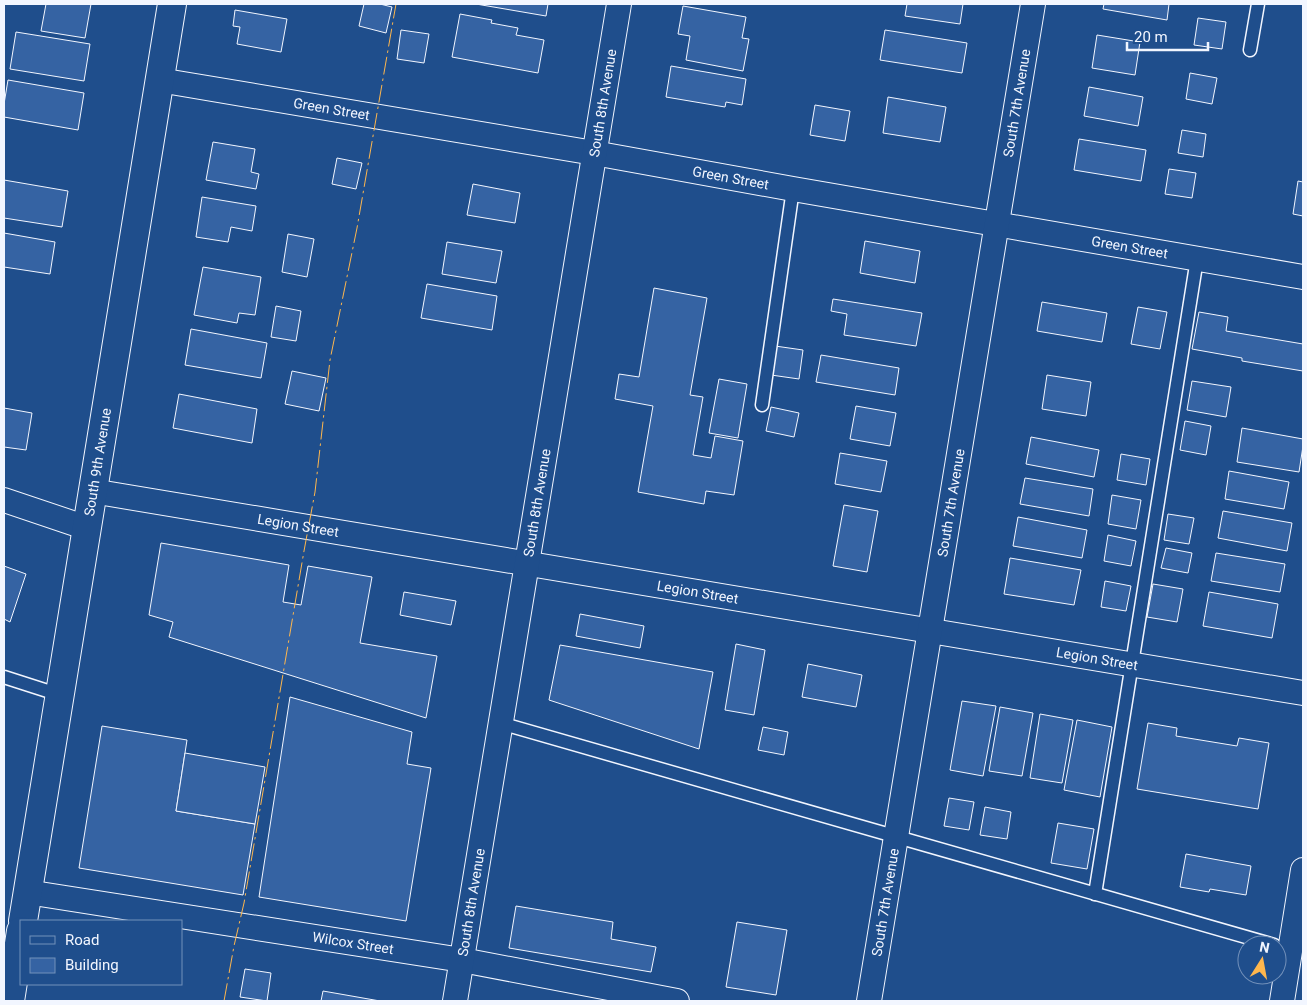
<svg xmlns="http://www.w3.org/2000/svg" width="1307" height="1005" font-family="Roboto,sans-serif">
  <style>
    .building { fill: #3563a3; stroke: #f2f6ff }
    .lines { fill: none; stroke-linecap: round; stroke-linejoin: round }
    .lane-casing { stroke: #f2f6ff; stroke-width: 15 }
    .street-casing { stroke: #f2f6ff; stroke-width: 26 }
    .secondary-casing { stroke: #f2f6ff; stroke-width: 30 }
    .lane { stroke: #1f4e8c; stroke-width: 12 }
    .street { stroke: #1f4e8c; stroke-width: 24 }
    .secondary { stroke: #1f4e8c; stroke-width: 28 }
    .power { stroke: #ffb74d; stroke-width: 1; stroke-dasharray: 18 4 2.5 4; stroke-linecap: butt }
    .labels { text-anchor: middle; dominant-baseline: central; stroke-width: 4; stroke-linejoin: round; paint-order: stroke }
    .street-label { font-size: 14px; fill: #f2f6ff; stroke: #1f4e8c }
  </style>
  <rect width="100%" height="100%" fill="#1f4e8c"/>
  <!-- building -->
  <g class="building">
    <path d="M46,4H91L85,38L41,31Z"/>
    <path d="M364,4H380L392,7L386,33L359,26Z"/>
    <path d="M476,4H548L546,16Z"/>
    <path d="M907,4H963L960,24L905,16Z"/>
    <path d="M1104,4H1169L1167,20L1103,9Z"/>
    <path d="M683,6L746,17L742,38L749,39L743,71L686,60L690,36L678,34Z"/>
    <path d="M235,10L287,19L281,52L237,44L240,27L233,26Z"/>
    <path d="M460,14L492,20L491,23L518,28L516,35L544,40L538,73L452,57Z"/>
    <path d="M1198,18L1226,22L1222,49L1194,45Z"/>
    <path d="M401,30L429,34L424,63L397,59Z"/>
    <path d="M885,30L967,43L962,73L880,60Z"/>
    <path d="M16,32L90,44L84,81L10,69Z"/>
    <path d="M1097,35L1140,42L1135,75L1092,68Z"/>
    <path d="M671,66L746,79L742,105L726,102L725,107L666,97Z"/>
    <path d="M1190,73L1217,78L1212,104L1186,99Z"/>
    <path d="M8,80L84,93L78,130L4,117V104Z"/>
    <path d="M1089,87L1143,97L1138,126L1084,116Z"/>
    <path d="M888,97L946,107L940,142L883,133Z"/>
    <path d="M815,105L850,111L845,141L810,135Z"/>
    <path d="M1182,130L1206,134L1203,157L1178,153Z"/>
    <path d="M1079,139L1146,150L1141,181L1074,170Z"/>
    <path d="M213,142L255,149L251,172L259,174L256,189L206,180Z"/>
    <path d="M337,158L362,163L356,189L332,184Z"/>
    <path d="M1169,169L1196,173L1192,198L1165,194Z"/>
    <path d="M4,180L68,191L62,227L4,218Z"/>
    <path d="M1298,181L1303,182V216L1293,214Z"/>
    <path d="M473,184L520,193L515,223L467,215Z"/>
    <path d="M202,197L256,206L252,231L231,227L228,242L196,237Z"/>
    <path d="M4,233L55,242L50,274L4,267Z"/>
    <path d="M288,234L314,239L307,277L282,272Z"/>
    <path d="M865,241L920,251L915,283L860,273Z"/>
    <path d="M447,242L502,251L496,283L442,274Z"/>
    <path d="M203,267L261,277L255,315L239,313L237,323L194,315Z"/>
    <path d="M427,284L497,296L492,330L421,318Z"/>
    <path d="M654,288L707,298L690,395L703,397L693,455L711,458L715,436L743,441L734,495L706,491L704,504L638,492L653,406L615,399L619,374L639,377Z"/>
    <path d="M833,299L922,313L916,346L844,335L847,314L831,311Z"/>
    <path d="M1042,302L1107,313L1102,342L1037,331Z"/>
    <path d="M276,306L301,311L296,341L271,337Z"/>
    <path d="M1138,307L1167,312L1160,349L1131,344Z"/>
    <path d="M1199,312L1228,317L1226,331L1303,344V371L1242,361V358L1192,349Z"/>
    <path d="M191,329L267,343L261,378L185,365Z"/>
    <path d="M775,346L803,350L799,379L771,375Z"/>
    <path d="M821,355L899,368L895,395L816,382Z"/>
    <path d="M292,371L326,378L319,411L285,404Z"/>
    <path d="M1047,375L1091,382L1086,416L1042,409Z"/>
    <path d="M719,379L747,384L738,438L709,433Z"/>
    <path d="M1192,381L1231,387L1226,417L1187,410Z"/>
    <path d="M179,394L257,409L252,443L173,428Z"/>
    <path d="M856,406L896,413L890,446L850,439Z"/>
    <path d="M771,407L799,413L794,437L766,431Z"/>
    <path d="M4,408L32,413L26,450L4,447Z"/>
    <path d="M1185,421L1211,426L1206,455L1180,450Z"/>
    <path d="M1242,428L1303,439V446L1299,472L1237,462Z"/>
    <path d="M1031,437L1099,450L1094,477L1026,464Z"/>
    <path d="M840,453L887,461L881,492L835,484Z"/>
    <path d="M1121,454L1150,459L1146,485L1117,480Z"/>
    <path d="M1229,471L1289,482L1284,509L1225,499Z"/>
    <path d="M1025,478L1093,489L1089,516L1020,504Z"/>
    <path d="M1112,495L1141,500L1136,529L1108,524Z"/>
    <path d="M844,505L878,511L867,572L833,566Z"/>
    <path d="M1223,511L1292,523L1287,551L1218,538Z"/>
    <path d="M1168,514L1194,518L1189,544L1164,540Z"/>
    <path d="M1018,517L1087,530L1082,558L1013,546Z"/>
    <path d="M1108,535L1136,541L1131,566L1104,561Z"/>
    <path d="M161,543L289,565L283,602L301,605L308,566L372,577L360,643L437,656L426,718L169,637L173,622L149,615Z"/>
    <path d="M1166,548L1192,553L1188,573L1161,568Z"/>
    <path d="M1216,553L1285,564L1280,592L1211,581Z"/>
    <path d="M1010,558L1081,570L1074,605L1004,594Z"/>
    <path d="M4,566L26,574L10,622L4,619Z"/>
    <path d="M1105,581L1131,586L1126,611L1101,607Z"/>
    <path d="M1153,584L1183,589L1177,622L1147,617Z"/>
    <path d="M404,592L456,601L451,625L400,615Z"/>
    <path d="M1209,592L1278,604L1272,638L1203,626Z"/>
    <path d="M580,614L644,626L640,648L576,636Z"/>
    <path d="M736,644L765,650L754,715L725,710Z"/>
    <path d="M560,645L713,672L699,749L549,700Z"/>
    <path d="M808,664L862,675L856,707L802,697Z"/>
    <path d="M290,697L412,732L407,764L431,768L406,921L259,897Z"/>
    <path d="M962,701L996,706L983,776L950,770Z"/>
    <path d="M1000,707L1033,713L1022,776L989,771Z"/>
    <path d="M1040,714L1073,720L1062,783L1030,778Z"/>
    <path d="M1077,720L1112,727L1100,797L1064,790Z"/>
    <path d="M1148,723L1177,728L1176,736L1237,746L1239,738L1269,743L1258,809L1137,789Z"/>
    <path d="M102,726L187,740L176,811L255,824L243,895L79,868Z"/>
    <path d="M763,727L788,732L784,755L758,750Z"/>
    <path d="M185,753L265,767L255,824L176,811Z"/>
    <path d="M949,798L974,802L969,830L944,826Z"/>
    <path d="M985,807L1011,812L1007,839L980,835Z"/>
    <path d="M1058,823L1094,829L1087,869L1051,863Z"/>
    <path d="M1186,854L1251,866L1246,895L1210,889L1209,892L1180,887Z"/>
    <path d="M516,906L613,922L611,939L656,947L651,972L509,948Z"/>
    <path d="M737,922L787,930L776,995L726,987Z"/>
    <path d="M245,969L271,973L267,1001L240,997Z"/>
    <path d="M323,991L380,1001H321Z"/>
  </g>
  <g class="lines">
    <defs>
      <g id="lane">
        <path d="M1250,50L1258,4"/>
        <path d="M762,405L793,189"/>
        <path d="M4,677L60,695"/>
        <path d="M500,723L1274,945"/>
        <path d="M1095,894L1197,259"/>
      </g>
      <g id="street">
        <path id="s1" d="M159,80L594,153L793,189L1303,277"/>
        <path id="s2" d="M92,491L1303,693"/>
        <path d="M4,500L87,528"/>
        <path id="s3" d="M27,892L462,960L677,1001"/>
        <path id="s4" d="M455,1001L619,4"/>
        <path id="s5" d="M869,1001L1033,4"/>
        <path d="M1282,1001L1303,870"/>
      </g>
      <g id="secondary">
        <path id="s6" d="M23,921L172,4"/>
        <path d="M10,1001L21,931"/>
      </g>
    </defs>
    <!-- lane casing -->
    <use href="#lane" class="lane-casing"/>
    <!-- street casing -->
    <use href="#street" class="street-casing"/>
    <!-- secondary casing -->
    <use href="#secondary" class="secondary-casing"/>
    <!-- lane -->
    <use href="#lane" class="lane"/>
    <!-- street -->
    <use href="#street" class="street"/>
    <!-- secondary -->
    <use href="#secondary" class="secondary"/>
    <!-- power -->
    <path class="power" d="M224,1001L234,946L244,903L304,551L315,492L330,360L357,228L396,4"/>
  </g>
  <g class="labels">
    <!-- street labels -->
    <g class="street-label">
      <text stroke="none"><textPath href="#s4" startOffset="910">South 8th Avenue</textPath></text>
      <text stroke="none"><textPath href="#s5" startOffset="910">South 7th Avenue</textPath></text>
      <text stroke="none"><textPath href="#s1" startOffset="175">Green Street</textPath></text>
      <text stroke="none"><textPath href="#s1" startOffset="580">Green Street</textPath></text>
      <text stroke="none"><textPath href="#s1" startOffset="985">Green Street</textPath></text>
      <text stroke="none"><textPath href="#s6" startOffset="465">South 9th Avenue</textPath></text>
      <text stroke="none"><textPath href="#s4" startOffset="505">South 8th Avenue</textPath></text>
      <text stroke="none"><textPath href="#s5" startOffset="505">South 7th Avenue</textPath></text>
      <text stroke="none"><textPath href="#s2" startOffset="209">Legion Street</textPath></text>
      <text stroke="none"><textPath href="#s2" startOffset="614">Legion Street</textPath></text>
      <text stroke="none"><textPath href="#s2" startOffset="1019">Legion Street</textPath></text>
      <text stroke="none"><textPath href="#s4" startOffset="100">South 8th Avenue</textPath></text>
      <text stroke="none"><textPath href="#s5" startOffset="100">South 7th Avenue</textPath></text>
      <text stroke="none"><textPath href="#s3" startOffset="330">Wilcox Street</textPath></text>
    </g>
  </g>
  <!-- border -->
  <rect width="1307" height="1005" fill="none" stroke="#f2f6ff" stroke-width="10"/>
  <!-- legend -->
  <rect x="20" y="920" width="162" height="65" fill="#1f4e8c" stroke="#7391ba"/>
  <rect x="30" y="936" width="25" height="8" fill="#1f4e8c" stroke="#7391ba"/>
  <text x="65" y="945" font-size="15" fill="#f2f6ff">Road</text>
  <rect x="30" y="958" width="25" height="15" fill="#3563a3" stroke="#7391ba"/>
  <text x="65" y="970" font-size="15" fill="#f2f6ff">Building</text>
  <!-- north arrow -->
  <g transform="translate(1262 960) rotate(11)"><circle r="24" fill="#1f4e8c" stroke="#7391ba"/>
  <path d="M0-4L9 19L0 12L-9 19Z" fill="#ffb74d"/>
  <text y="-8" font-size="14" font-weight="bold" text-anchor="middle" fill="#f2f6ff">N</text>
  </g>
  <!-- scale -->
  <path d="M1127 42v8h81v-8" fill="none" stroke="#f2f6ff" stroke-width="2.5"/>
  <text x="1134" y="42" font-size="15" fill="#f2f6ff" stroke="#1f4e8c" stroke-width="4" paint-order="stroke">20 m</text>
</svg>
